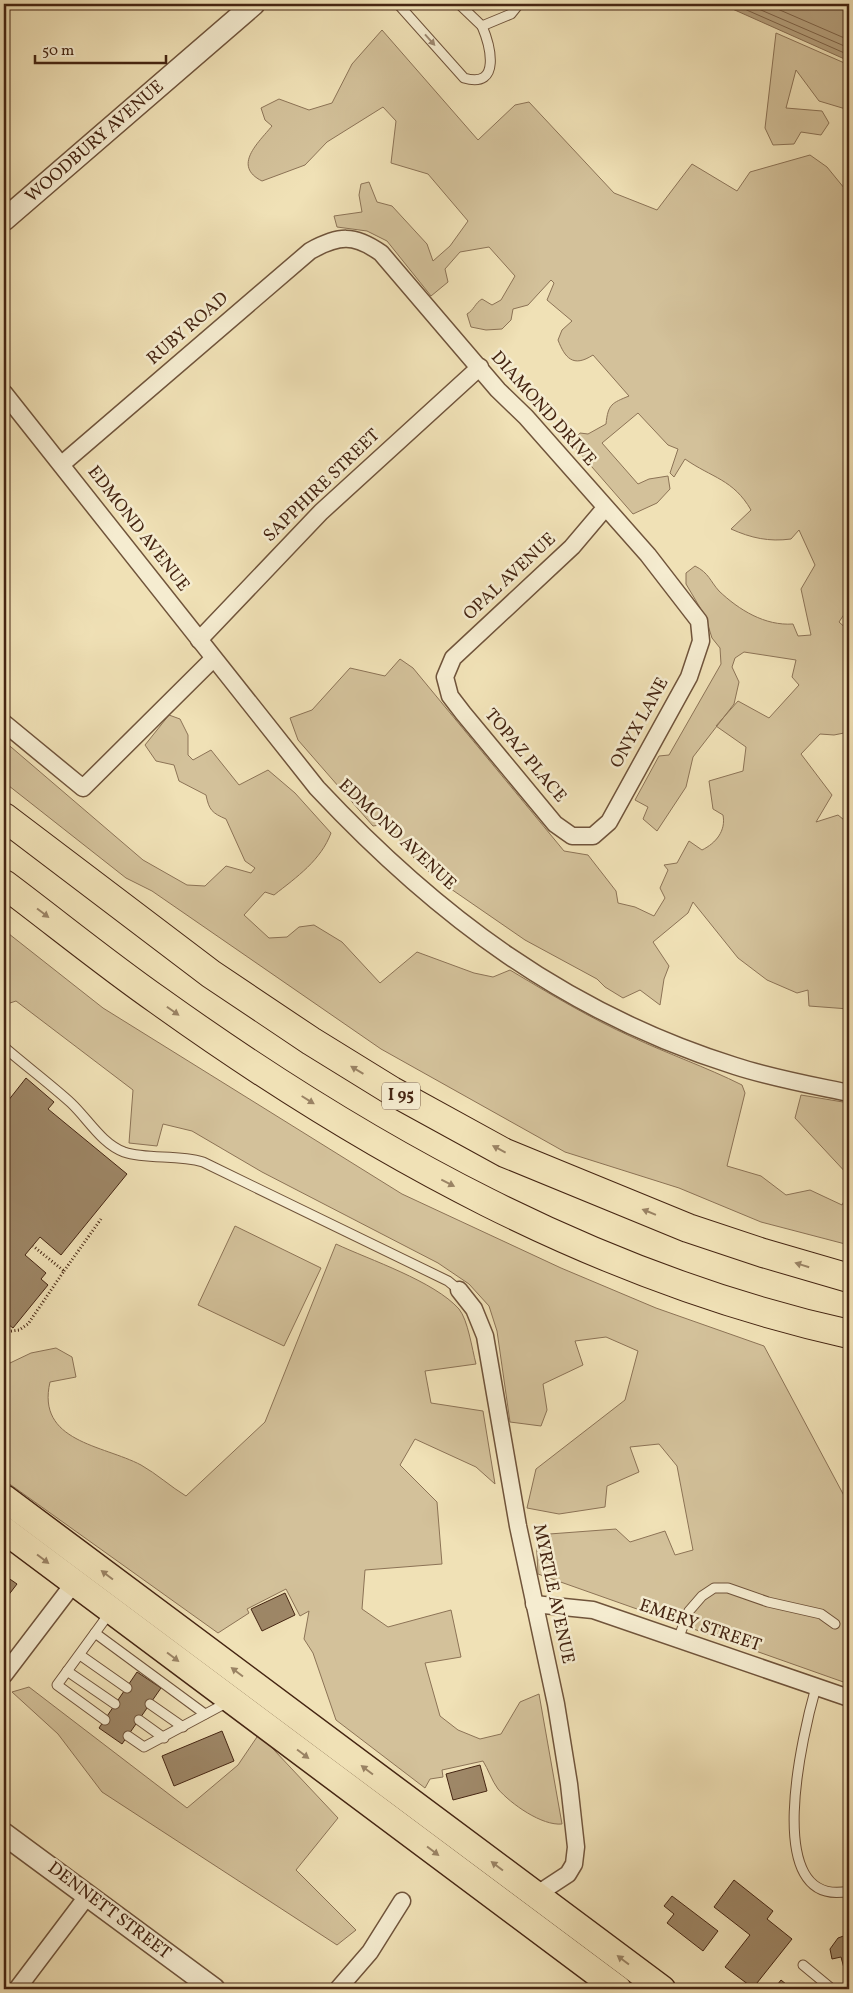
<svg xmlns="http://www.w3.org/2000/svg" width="853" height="1993" font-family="Vollkorn,serif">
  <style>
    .green { fill: #d3c19a; stroke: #8c7356 }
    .water { fill: #b6a17e; stroke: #896f53 }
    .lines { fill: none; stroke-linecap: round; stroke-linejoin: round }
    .shore { stroke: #7e6348; stroke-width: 1 }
    .building { fill: #9e8767; stroke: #452512 }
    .service-casing { stroke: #70543b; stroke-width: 11 }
    .minor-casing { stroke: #70543b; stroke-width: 19 }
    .tertiary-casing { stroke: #70543b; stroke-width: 24 }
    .primary-casing { stroke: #452512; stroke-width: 29 }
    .motorway-casing { stroke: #452512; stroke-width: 30 }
    .path { stroke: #452512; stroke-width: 3; stroke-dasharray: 1 2.5; stroke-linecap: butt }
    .service { stroke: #f5ecd0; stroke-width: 9 }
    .minor { stroke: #f5ecd0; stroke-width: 16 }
    .tertiary { stroke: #f5ecd0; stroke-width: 21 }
    .primary { stroke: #f0e1b6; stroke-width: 26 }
    .motorway { stroke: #f0e1b6; stroke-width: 28 }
    .oneway { fill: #9d8871 }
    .oneway2 { fill: #9a8364 }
    .labels { text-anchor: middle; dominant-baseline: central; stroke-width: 5; stroke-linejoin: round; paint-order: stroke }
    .shield { fill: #f5ecd0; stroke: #7a614b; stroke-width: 1 }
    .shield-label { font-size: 16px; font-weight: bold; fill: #452512 }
    .street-label { font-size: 18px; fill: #452512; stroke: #f5ecd0 }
  </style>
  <rect width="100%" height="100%" fill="#f0e1b6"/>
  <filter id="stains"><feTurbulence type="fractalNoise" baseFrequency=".004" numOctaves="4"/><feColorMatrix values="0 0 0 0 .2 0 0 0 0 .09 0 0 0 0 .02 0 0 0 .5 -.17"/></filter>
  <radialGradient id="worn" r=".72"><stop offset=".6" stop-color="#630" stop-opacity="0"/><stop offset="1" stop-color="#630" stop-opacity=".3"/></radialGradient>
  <!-- green -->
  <g class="green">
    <path d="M382,30L478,140L515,105L529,102L614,193L657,210L692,164L737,191L750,172L810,155L827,167L849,194V607L839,622L849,631V732L834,735L820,734L801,754L832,795L816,822L838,815L849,824V1009L809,1006L808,990L797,993L767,980L738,958L693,902L688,913L653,942L669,966L664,979L660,1005L640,990L623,998L605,987L597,979L525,940L451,889L418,863L387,824L373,826L298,740L290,718L312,710L350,668L385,676L400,659L413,668L564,851L588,855L616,891L618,903L635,907L654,916L665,898L660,888L668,870L664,865L677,863L689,841L702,850C716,843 726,831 723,815L713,809L709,781L743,771L746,747L716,726L738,701L769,718L799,685L792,677L796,660L744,652L735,658L732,667L739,682L734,704L693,757L686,787L657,831L643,819L648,807L635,800L659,756L669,755L721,664L720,648L712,638L705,616L686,584V573L695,566C709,573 710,581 719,591C739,610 765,626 793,624L798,636L811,635L801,589L815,565L799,530L791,539C769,542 751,538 731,529L751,510C733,479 712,478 685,459L674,477L670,473L678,449L668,445L638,413L602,443L638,484L649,479L668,476L670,489L657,503L633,514L571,443L580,433L588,434L606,424C608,404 612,403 629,396L593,355C573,368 565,358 558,340L562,330L572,321L547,300L554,283L551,280L528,305L513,309L511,320L502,329L486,330L471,327L467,314C474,310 475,303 482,299L492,305L501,300L515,276L489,247L460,252L445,269L448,282L431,296L387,241L367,231L337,227L334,216L362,212L359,195L361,184L369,182L377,202L392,206L427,244L433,261L450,246L468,221L428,174L391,163L396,121L383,107L327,142L305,165L262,181C232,166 258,143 272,126L265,120L261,108L279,99L309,110L332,103L352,64Z"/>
    <path d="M776,33L849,65V110L819,101L796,70L786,108L822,111L829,123L821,135L801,132L794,144L773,145L765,128Z"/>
    <path d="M169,715L180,719L188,735V755L193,760L211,750L239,785L268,770L295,793L331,833C321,860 297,877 274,895L265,892L244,915L269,938L287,937L299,927L314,925L342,942L380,983L417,952L474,973L493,977L510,970C550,994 590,1018 632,1037C668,1054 706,1067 742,1085L745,1093L727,1166L761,1176L786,1195L810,1190L842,1205L849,1192V1245L761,1222L679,1188L565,1152L381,1049L152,891L126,878L4,782V741L143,860L187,885L205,886L226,866L251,873L255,868L245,861L226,819C212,813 209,810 206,795L179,781L174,765L156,761L145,745Z"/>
    <path d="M4,930L103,1008L402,1194L561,1268L656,1308L764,1346L849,1505V1684L538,1574L536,1535L616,1529L630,1542L665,1531L675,1555L693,1550L677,1466L659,1444L630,1447L639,1472L607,1486L605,1507L559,1514L527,1508L536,1469L625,1400L638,1351L606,1337L575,1341L583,1365L543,1384L547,1410L541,1426L510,1422L497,1331L489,1306L469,1284L438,1263L262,1172L192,1131L163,1124L157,1146L129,1143L133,1090L16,1001L4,1005Z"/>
    <path d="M801,1095L849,1103V1176L795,1118Z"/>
    <path d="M235,1226L321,1268L284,1346L198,1305Z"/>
    <path d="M336,1244C370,1260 434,1281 459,1309C468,1320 472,1349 476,1364L425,1371L431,1403L483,1411L495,1484L476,1467L415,1439L400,1465L437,1502L442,1564L365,1570L362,1609L388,1627L451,1610L461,1657L425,1663L440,1716L458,1730L480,1739L501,1734L520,1702L539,1694L562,1824C542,1826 511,1804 498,1789C492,1781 488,1769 483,1761L442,1770L443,1777L430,1779L425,1788L336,1720L313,1653L304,1639L309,1611L300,1616L286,1589L247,1609L249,1613L218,1633L4,1480V1359L10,1363L31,1353L56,1348L72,1357L76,1377L50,1382C36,1442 103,1445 141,1465C157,1474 171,1487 186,1496L265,1422Z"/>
    <path d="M29,1687L187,1808L238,1765L259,1734L338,1818L296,1870L356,1930L337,1945L102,1792L58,1734L12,1692Z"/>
  </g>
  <!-- water -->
  <path class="water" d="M728,4H849V61L728,7Z"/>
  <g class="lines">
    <!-- shore -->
    <g class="shore">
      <path d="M733,4L849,55"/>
      <path d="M747,4L849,48"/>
      <path d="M766,4L849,40"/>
    </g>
  </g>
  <!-- building -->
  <g class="building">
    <path d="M26,1078L54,1102L48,1109L127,1174L61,1255L40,1237L25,1255L46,1273L41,1279L48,1285L13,1328L5,1322L4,1324V1106Z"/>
    <path d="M4,1575L17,1584L4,1601Z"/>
    <path d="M285,1593L295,1615L262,1631L251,1609Z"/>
    <path d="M137,1672L161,1688L122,1744L99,1728Z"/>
    <path d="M222,1731L234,1761L174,1786L162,1756Z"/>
    <path d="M480,1765L487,1791L453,1800L446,1774Z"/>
    <path d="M734,1880L773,1911L767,1919L792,1939L753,1988L725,1967L750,1935L714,1907Z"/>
    <path d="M672,1896L718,1931L703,1951L667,1923L674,1914L664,1906Z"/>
    <path d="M849,1934V1976L845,1972L841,1957L832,1959L830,1949L838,1938Z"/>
    <path d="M781,1980L792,1989H774Z"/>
  </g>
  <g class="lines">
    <defs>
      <g id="service">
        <path d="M398,4L464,78C502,89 490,45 482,26"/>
        <path d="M459,4L482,26L511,14L519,4"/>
        <path d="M4,1047C26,1066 50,1084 71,1103C88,1119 102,1144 124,1152C148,1160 177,1154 203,1162L448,1281L459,1290"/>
        <path d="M95,1633L205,1714"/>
        <path d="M678,1639L689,1611L702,1596L714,1588H728L768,1602L821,1614L835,1624"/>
        <path d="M80,1655L127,1688"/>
        <path d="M67,1671L115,1704"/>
        <path d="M816,1687C804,1729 759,1910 849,1891"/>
        <path d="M150,1704L183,1727"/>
        <path d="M105,1720L57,1685L111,1611"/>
        <path d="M139,1720L164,1738"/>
        <path d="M128,1736L144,1747L228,1702"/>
        <path d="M803,1965L832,1989"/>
      </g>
      <g id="minor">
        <path d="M4,393L317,788C437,916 566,1013 735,1066C772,1078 811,1085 849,1093"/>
        <path d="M62,464L310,251C339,235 354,234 381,253L498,390L526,417L648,555L699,621L701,641L689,677L609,822L593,836H572L555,824L463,713L450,696L445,677L453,658L572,547L605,508"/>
        <path d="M199,640L321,512L480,367"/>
        <path d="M4,723L83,788L213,659"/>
        <path d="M459,1290L474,1309L485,1336L518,1526L556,1704L569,1784L576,1847L574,1864L568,1874L536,1895"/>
        <path d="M534,1604L593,1610L849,1698"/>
        <path d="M4,1675L74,1583"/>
        <path d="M17,1989L88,1895"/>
        <path d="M338,1989L370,1952L402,1901"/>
      </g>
      <g id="tertiary">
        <path d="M4,220L254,4"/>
        <path d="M4,1834L214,1989"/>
      </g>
      <g id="primary">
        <path d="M4,1498L662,1989"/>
        <path d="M4,1530L618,1989"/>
      </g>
      <g id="motorway">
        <path d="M4,817L211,974L311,1041L392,1091L505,1153L688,1228L763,1253L849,1278"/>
        <path d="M4,884C56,923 106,964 159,1001C367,1150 597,1278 849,1334"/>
      </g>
    </defs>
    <!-- service casing -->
    <use href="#service" class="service-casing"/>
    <!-- minor casing -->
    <use href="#minor" class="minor-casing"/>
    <!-- tertiary casing -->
    <use href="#tertiary" class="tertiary-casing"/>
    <!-- primary casing -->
    <use href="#primary" class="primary-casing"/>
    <!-- motorway casing -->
    <use href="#motorway" class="motorway-casing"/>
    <!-- path -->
    <g class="path">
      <path d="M64,1271L101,1219"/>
      <path d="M4,1332L19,1330L28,1324L64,1271L33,1246"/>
    </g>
    <!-- service -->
    <use href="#service" class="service"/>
    <!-- minor -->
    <use href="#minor" class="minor"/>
    <!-- tertiary -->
    <use href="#tertiary" class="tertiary"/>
    <!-- primary -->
    <use href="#primary" class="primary"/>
    <!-- motorway -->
    <use href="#motorway" class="motorway"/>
  </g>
  <!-- one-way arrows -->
  <defs><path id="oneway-solid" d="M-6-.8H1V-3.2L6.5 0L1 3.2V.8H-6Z" transform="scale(1.25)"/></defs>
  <use class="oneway" href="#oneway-solid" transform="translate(430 40) rotate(48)"/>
  <g class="oneway2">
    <use href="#oneway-solid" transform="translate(43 913) rotate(37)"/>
    <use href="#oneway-solid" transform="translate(173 1011) rotate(35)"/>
    <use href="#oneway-solid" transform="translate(357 1070) rotate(-149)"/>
    <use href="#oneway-solid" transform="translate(308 1100) rotate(32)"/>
    <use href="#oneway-solid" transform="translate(499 1149) rotate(-152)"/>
    <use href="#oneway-solid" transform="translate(448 1183) rotate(27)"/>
    <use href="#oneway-solid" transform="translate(649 1212) rotate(-158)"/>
    <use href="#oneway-solid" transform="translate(802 1265) rotate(-163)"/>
    <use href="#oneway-solid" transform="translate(43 1559) rotate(37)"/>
    <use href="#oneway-solid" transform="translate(107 1575) rotate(-143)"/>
    <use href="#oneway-solid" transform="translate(173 1657) rotate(37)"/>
    <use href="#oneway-solid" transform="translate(237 1672) rotate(-143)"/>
    <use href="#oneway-solid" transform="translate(303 1754) rotate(37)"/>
    <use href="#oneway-solid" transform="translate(367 1770) rotate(-143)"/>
    <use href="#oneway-solid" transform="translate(433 1851) rotate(37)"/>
    <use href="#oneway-solid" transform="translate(497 1866) rotate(-143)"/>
    <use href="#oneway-solid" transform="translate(623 1960) rotate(-143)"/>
  </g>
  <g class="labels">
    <!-- shield labels -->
    <rect class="shield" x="382" y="1082.5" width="38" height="27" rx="4"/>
    <g class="shield-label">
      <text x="401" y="1096">I 95</text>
    </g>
    <!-- street labels -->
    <g class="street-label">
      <text transform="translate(95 142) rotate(-41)">WOODBURY AVENUE</text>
      <text transform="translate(188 329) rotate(-41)">RUBY ROAD</text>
      <text transform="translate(543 409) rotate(48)">DIAMOND DRIVE</text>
      <text transform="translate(322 486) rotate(-44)">SAPPHIRE STREET</text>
      <text transform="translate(138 529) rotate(52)">EDMOND AVENUE</text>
      <text transform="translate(510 577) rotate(-43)">OPAL AVENUE</text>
      <text transform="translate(640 723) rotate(-61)">ONYX LANE</text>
      <text transform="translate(525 756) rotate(50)">TOPAZ PLACE</text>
      <text transform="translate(397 835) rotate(43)">EDMOND AVENUE</text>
      <text transform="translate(553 1594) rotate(78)">MYRTLE AVENUE</text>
      <text transform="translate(700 1626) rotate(19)">EMERY STREET</text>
      <text transform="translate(109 1911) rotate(37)">DENNETT STREET</text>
    </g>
  </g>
  <!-- margin -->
  <rect width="853" height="1993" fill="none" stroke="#f0e1b6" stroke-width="20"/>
  <rect x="5" y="5" width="843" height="1983" fill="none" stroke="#452512" stroke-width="2.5"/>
  <rect x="10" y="10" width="833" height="1973" fill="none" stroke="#452512"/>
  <!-- scale -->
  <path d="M35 55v8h131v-8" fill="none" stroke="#452512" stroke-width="2.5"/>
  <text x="42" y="55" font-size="15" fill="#452512" stroke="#f5ecd0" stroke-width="4" paint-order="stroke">50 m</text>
  <rect width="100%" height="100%" filter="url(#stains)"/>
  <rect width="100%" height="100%" fill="url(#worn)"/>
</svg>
